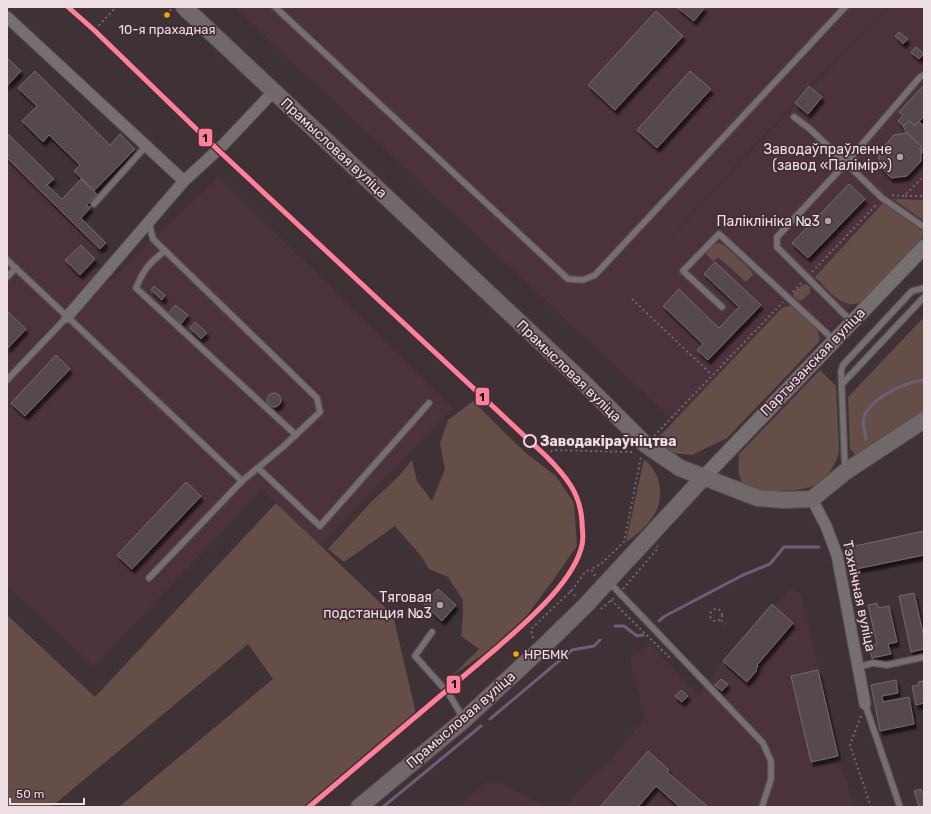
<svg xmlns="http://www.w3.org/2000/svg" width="931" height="814" font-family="Rubik,sans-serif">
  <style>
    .built { fill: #4c323c }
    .green { fill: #644e47 }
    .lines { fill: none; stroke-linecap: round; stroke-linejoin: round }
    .stream { stroke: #6c5e78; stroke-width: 3 }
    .building { fill: #544a50; stroke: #73696f; filter: url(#shadow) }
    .service-casing { stroke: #594e53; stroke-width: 8 }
    .minor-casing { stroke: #594e53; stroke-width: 13 }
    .tertiary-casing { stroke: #594e53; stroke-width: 16 }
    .secondary-casing { stroke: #594e53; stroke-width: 18 }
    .path { stroke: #70686a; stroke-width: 2; stroke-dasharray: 2 3; stroke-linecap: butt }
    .service { stroke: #766f71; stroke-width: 5.5 }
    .minor { stroke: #766f71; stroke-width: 11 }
    .tertiary { stroke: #766f71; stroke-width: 14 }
    .secondary { stroke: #71686a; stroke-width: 16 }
    .tram-1-casing { stroke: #432d36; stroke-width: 8 }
    .tram-1 { stroke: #ff8098; stroke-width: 5 }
    .bus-dot { fill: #f7a600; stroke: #432d36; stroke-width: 1.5 }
    .poi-dot { fill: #afa2a7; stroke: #432d36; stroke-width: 1.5 }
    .stop-dot { fill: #432d36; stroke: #ecdee3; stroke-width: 2 }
    .labels { text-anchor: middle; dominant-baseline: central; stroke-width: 3.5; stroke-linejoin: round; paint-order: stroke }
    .bus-label { font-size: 13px; fill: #ecdee3; stroke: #432d36 }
    .street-label { font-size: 14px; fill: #ecdee3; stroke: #432d36 }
    .poi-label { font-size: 14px; fill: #ecdee3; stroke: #432d36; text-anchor: end }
    .stop-label { font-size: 14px; font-weight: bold; fill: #ecdee3; stroke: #432d36; text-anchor: start }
    .line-badge { stroke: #432d36; stroke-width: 1.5 }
    .pale-badge-label { font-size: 11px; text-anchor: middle; font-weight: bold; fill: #111 }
  </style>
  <defs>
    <filter id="shadow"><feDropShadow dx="2.5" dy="4.5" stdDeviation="1" flood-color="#0009"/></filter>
  </defs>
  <rect width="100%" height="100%" fill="#3e3237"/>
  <!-- built -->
  <g class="built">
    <path d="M234,7H887L809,86L645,264L888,7H924V230L727,438L699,445Z"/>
    <path d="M7,158L100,249L95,259L91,263L111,281L157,235L219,177L453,408L320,545L262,489L94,667L7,585Z"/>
    <path d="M791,589L801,594L839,758L855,807H566L573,796L610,761L645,718L630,658L650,644L698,695L707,685L723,661L772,604L775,607Z"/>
    <path d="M485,783H499L547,807H458Z"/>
  </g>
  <!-- green -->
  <g class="green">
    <path d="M893,199L924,200V221Z"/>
    <path d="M883,203L924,232V237L863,302C841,310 830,291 815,277Z"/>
    <path d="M718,243L724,245L751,270L753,275L746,282L718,257L713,261L706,254L711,246Z"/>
    <path d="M806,284L810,287V293L801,301L797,300L793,296C794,290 801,285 806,284Z"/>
    <path d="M792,305L817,330L820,339L818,343L727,438L692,455L670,453L659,447L656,440L782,308Z"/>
    <path d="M924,317V413L860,455H855L850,448L848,397Z"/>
    <path d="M820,370L836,386L839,450C838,458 835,463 831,470C818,491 797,490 776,491C767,492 756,493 748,488C737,481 738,466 739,454Z"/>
    <path d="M473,401L507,435L527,454L556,476L574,503L577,546L551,583L514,633L452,676L479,649L461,636L463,615V600L448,577L429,569L421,556L395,526L344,562L328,549L371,502L397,478L412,460L417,481L432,501L445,469L440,443L448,420Z"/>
    <path d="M644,459C660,472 665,495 655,513C649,525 636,535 626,542Z"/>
    <path d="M276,503L393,615L416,714L304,807H119L273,679L248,644L51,807H7V615L95,697Z"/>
  </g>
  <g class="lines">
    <!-- stream -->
    <g class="stream">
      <path d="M866,439C865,433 862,423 864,417C871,398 905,382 924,380"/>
      <path d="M659,621L665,616L743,575L770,564L784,547H819"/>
      <path d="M615,626H624L637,636L643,635"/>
      <path d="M490,719L572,650L594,646L600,640"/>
      <path d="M383,807L481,726"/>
    </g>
  </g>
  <!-- building -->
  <g class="building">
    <path d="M677,7H705L694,21Z"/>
    <path d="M656,11L683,36L615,110L588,85Z"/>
    <path d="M899,32L908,39L903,44L895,36Z"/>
    <path d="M916,47L924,54L919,59L911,52Z"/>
    <path d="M7,58L21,71L7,86Z"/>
    <path d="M35,71L110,145L120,134L135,149L94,191L74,171L80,165L49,135L43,142L22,121L37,106L18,88Z"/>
    <path d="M690,71L711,89L657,148L637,130Z"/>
    <path d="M924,85V116L915,126L909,121L903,126L898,121L903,115L899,112Z"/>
    <path d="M809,86L822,97L808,114L795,103Z"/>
    <path d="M909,121L915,126L919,121L924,127V151L921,154V146L907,133L903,126Z"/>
    <path d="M7,133L54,179L47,185L62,199L81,179L97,194L86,206L91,207L81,218L106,243L100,249L7,158Z"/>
    <path d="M907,133L921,146V161L907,176L891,178L879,165V152L894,135Z"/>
    <path d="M849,184L865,199L808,258L792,243Z"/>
    <path d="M81,245L95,259L80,275L65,260Z"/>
    <path d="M715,262L761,305L708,360L697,350L703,344L663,306L679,289L719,328L739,307L704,274Z"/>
    <path d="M154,286L165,295L162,300L151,290Z"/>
    <path d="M175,305L188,315L181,324L168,314Z"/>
    <path d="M7,311L26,329L7,349Z"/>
    <path d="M195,322L207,333L201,339L190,328Z"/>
    <path d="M56,355L70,369L25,416L11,403Z"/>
    <circle cx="274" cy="400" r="7"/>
    <path d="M186,482L201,496L132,569L117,555Z"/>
    <path d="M924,531V555L851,570L846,548Z"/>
    <path d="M438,589L456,605L442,621L424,604Z"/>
    <path d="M914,593L924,637V649L911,652L899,596Z"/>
    <path d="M877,603L879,608L889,606L897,642L888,644L891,654L872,658L869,646L877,644L868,605Z"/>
    <path d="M772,604L793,623L757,665L758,666L756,669L757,670L747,682L723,661Z"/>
    <path d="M818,670L838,756L811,762L791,676Z"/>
    <path d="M721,679L728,684L722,691L715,685Z"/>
    <path d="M896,680L898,693L882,696L883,702L909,697L914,724L880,731L871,685Z"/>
    <path d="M923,681L924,703L916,705L912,686L919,685L918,682Z"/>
    <path d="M681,690L688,696L682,702L675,696Z"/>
    <path d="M648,751L669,770L667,772L708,807H680L656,786L638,807H600Z"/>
    <path d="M921,789L924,797V807H919L914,791Z"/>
  </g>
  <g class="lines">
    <defs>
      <g id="service">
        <path d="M275,7L568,279L583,280L595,275L845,7"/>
        <path d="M794,117L810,129L846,163L920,77L924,75"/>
        <path d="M94,204L146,146"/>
        <path d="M149,223L153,239L317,398L320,412L284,446L242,481"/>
        <path d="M165,251C149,263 144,269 136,288L296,435"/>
        <path d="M7,260L242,481L149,578"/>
        <path d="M7,277L16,268"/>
        <path d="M722,307L683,271L719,234L834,340"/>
        <path d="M852,322L777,247V237L846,163L882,198L924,227"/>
        <path d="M7,380L67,317"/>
        <path d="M842,384L924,297"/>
        <path d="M258,468L320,526L429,403"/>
        <path d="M845,469L841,371L843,365L912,291L924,288"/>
        <path d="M609,582L763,743L771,761V779L762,807"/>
        <path d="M432,632L415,656L449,694L463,718"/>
        <path d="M859,667L873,663L887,665L924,657"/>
        <path d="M865,704L900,807"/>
      </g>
      <g id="minor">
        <path d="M7,17L184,181"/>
        <path d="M67,317L184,181L223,145L273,92"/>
        <path d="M812,499L826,526L837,555L865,704"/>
      </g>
      <path id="tertiary" d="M703,478L924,247"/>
      <g id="secondary">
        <path d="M184,7L581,380L646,445L680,468L758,498L783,500L812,499L845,472L924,420"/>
        <path d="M359,807L464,720L546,644L585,606L703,478"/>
      </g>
    </defs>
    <!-- service casing -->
    <use href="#service" class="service-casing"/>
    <!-- minor casing -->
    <use href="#minor" class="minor-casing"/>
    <!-- tertiary casing -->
    <use href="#tertiary" class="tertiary-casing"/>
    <!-- secondary casing -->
    <use href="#secondary" class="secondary-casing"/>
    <!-- path -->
    <g class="path">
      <path d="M167,15L172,8"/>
      <path d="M92,33L116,7"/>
      <path d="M892,195L904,196L924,176"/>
      <path d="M905,196H924"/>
      <path d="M812,272L877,204"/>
      <path d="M793,292L802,282"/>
      <path d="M632,299L712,375"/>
      <path d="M654,436L783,302"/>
      <path d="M543,458L553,450L634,452"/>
      <path d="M595,576L591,569L601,564L624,542L641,457"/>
      <path d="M623,589L658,548L657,546"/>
      <path d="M570,591L576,597"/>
      <path d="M611,600L670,658"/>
      <circle cx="716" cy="615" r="6"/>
      <path d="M601,609L615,597"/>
      <path d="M721,620L725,624"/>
      <path d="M533,638L531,629L573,589L585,572L591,569"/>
      <path d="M861,716L850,745L871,807"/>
    </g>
    <!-- service -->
    <use href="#service" class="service"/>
    <!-- minor -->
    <use href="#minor" class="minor"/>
    <!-- tertiary -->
    <use href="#tertiary" class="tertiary"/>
    <!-- secondary -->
    <use href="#secondary" class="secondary"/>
    <defs>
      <path id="tram-1" d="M68,7L94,30L218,150L546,456C555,465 564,475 571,486C578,497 581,509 582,521C582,529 584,538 582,545C574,582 525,623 498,647L309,807"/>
    </defs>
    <!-- tram-1 casing -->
    <use href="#tram-1" class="tram-1-casing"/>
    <!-- tram-1 -->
    <use href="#tram-1" class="tram-1"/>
  </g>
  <!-- markers -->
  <g class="bus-dot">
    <circle cx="167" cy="15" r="3.5"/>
    <circle cx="516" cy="654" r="3.5"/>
  </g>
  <g class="poi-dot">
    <circle cx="900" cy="157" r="4"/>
    <circle cx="828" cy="221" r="4"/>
    <circle cx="440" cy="605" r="4"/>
  </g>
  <circle class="stop-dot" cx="530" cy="441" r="6"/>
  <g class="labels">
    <!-- bus labels -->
    <g class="bus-label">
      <text x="167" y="29">10-я прахадная</text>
      <text x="524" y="654" text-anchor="start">НРБМК</text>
    </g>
    <!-- street labels -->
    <g class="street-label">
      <text transform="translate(334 148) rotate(43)">Прамысловая вуліца</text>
      <text transform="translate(813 362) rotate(-46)">Партызанская вуліца</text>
      <text transform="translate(569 371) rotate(44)">Прамысловая вуліца</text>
      <text transform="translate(859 596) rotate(78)">Тэхнічная вуліца</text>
      <text transform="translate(461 720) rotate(-41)">Прамысловая вуліца</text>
    </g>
    <!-- poi labels -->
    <g class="poi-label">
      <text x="892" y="149">Заводаўпраўленне<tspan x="892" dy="16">(завод «Палімір»)</tspan></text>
      <text x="820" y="221">Паліклініка №3</text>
      <text x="432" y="597">Тяговая<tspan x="432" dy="16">подстанция №3</tspan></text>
    </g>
    <!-- stop labels -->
    <g class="stop-label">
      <text x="540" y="441">Заводакіраўніцтва</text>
    </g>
  </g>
  <g class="line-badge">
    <rect x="198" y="128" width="15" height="19" rx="4" fill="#ff8098"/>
    <rect x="475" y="387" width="15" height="19" rx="4" fill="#ff8098"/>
    <rect x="446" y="675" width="15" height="19" rx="4" fill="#ff8098"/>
  </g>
  <g class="pale-badge-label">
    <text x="205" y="142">1</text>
    <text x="482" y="401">1</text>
    <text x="454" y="688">1</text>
  </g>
  <!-- border -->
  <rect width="931" height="814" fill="none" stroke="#ecdee3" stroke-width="16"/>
  <!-- scale -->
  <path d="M10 798v6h74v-6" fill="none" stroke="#ecdee3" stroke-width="2"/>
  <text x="16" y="798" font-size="12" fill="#ecdee3" stroke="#432d36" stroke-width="3" paint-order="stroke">50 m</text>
</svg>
